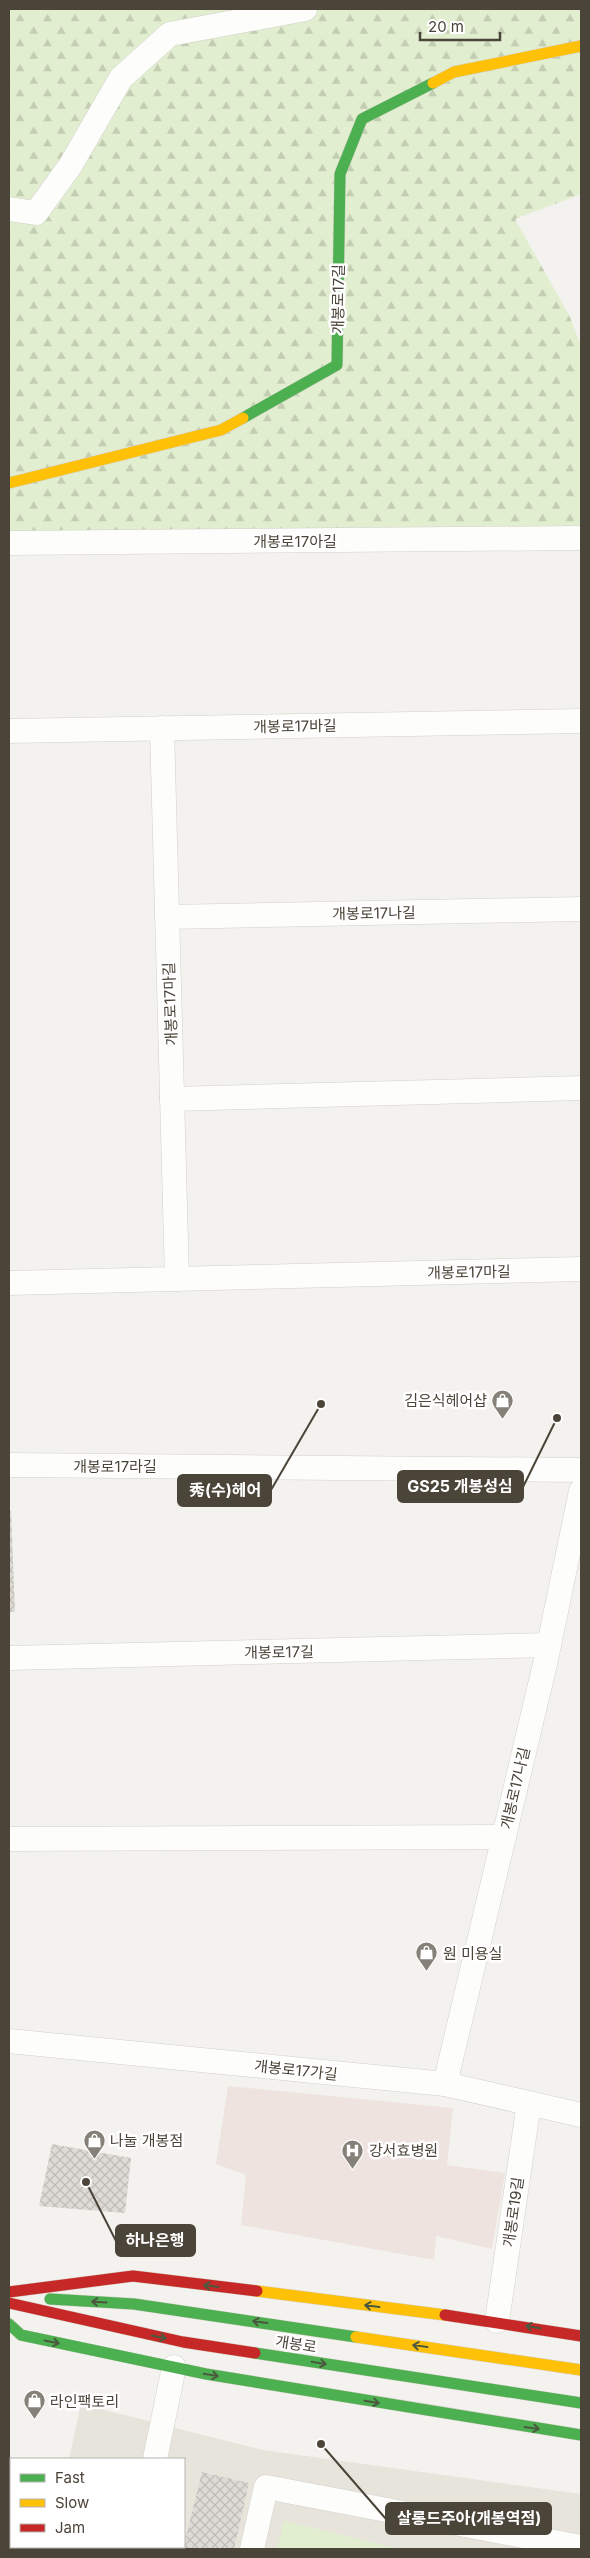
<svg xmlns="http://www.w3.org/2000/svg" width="590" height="2558" font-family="Inter,'Noto Sans KR',sans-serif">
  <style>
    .residential { fill: #e7e4dc }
    .medical { fill: #eee3df }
    .forest { fill: url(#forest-firs) }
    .pitch { fill: #e1eecf }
    .building { fill: url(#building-cross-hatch) }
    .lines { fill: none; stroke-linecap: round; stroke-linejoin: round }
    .street-casing { stroke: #d2d0cb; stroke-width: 25 }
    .fast-casing { stroke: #d3cfc5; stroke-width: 12 }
    .slow-casing { stroke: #d3cfc5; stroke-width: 12 }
    .jam-casing { stroke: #d3cfc5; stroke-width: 12 }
    .street { stroke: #fdfdfc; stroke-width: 24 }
    .fast { stroke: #4caf50; stroke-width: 11 }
    .slow { stroke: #ffc107; stroke-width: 11 }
    .jam { stroke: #c62828; stroke-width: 11 }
    .oneway { stroke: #4b593e }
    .labels { text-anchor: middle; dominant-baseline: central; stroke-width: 5; stroke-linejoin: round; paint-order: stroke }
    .street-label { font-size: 15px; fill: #4b4439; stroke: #fff }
    .poi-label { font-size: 15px; fill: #4b4439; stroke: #fff; text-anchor: start }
    .leader { fill: none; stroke: #4b4439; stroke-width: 2 }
    .callout-dot { fill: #4b4439; stroke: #fff; stroke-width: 2 }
    .callout { fill: #4b4439; stroke: #4b4439; stroke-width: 2 }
    .callout-label { font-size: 16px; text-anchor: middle; font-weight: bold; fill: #fff }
  </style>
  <defs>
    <pattern id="forest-firs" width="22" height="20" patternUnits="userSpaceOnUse" patternTransform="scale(1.25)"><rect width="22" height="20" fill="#e1eecf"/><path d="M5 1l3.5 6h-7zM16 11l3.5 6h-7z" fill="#c3cdb2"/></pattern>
    <pattern id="building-cross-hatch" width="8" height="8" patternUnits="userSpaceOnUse" patternTransform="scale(1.25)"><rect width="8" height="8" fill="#dedbd6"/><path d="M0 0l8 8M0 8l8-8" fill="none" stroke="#c0bdb8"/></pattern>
  </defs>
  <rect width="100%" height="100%" fill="#f4f2ee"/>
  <!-- residential -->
  <path class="residential" d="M81,2404L263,2450L581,2494V2549H49V2547H184V2459H69Z"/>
  <!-- medical -->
  <path class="medical" d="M228,2086L453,2108L447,2165L505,2173L492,2249L436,2236L434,2260L241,2225L246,2175L216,2164Z"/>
  <!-- forest -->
  <path class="forest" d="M9,9H581V194L515,219L570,317L581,346V538L9,543Z"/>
  <!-- pitch -->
  <path class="pitch" d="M284,2521L400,2549H277Z"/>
  <!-- building -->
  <g class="building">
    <path d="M9,1511H11L15,1612H9Z"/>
    <path d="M52,2144L131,2158L125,2213L39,2206Z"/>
    <path d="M202,2472L249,2483L234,2549H183Z"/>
  </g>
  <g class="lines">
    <defs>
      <g id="street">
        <path d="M9,209L36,213L70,166L121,78L170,34L305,9"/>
        <path d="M9,543L581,538"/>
        <path d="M162,728L177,1279"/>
        <path d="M9,731L581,721"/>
        <path d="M167,917L581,909"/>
        <path d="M172,1099L581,1088"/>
        <path d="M9,1283L581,1269"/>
        <path d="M9,1465L581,1470"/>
        <path d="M9,1658L549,1645"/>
        <path d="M9,1839L504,1837"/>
        <path d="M9,2041L445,2084L581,2115"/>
        <path d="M445,2084L545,1664L581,1491"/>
        <path d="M497,2321L529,2103"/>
        <path d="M155,2459L174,2367"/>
        <path d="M126,2549L127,2547"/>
        <path d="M252,2549L266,2487L581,2547"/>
      </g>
      <g id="fast">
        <path d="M243,418L337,365L340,174L362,119L433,83"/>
        <path d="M50,2299L134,2304L356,2337"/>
        <path d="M9,2324L21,2335L206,2374L581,2435"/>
        <path d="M255,2353L581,2403"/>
      </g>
      <g id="slow">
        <path d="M433,83L454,72L581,46"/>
        <path d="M9,483L221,430L243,418"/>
        <path d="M257,2291L445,2315"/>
        <path d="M356,2337L581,2370"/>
      </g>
      <g id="jam">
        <path d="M9,2292L133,2276L257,2291"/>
        <path d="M9,2303L183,2342L255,2353"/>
        <path d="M445,2315L581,2336"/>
      </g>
    </defs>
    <!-- street casing -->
    <use href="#street" class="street-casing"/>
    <!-- fast casing -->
    <use href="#fast" class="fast-casing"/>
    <!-- slow casing -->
    <use href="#slow" class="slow-casing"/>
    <!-- jam casing -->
    <use href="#jam" class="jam-casing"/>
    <!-- street -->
    <use href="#street" class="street"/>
    <!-- fast -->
    <use href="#fast" class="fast"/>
    <!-- slow -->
    <use href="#slow" class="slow"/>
    <!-- jam -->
    <use href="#jam" class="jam"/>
  </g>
  <!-- one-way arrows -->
  <defs><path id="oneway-shaft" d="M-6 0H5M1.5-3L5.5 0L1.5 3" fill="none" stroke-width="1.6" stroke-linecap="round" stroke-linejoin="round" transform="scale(1.25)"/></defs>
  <g class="oneway">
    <use href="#oneway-shaft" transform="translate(211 2286) rotate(-173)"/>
    <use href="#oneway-shaft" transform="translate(99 2302) rotate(-177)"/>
    <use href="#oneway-shaft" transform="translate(372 2306) rotate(-173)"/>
    <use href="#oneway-shaft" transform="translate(260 2322) rotate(-172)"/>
    <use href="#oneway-shaft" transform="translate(533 2327) rotate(-170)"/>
    <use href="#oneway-shaft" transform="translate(159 2337) rotate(11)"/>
    <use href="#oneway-shaft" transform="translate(52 2342) rotate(12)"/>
    <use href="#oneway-shaft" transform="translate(420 2346) rotate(-172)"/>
    <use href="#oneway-shaft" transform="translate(319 2363) rotate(9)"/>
    <use href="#oneway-shaft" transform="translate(211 2375) rotate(10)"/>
    <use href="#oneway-shaft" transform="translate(372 2402) rotate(9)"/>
    <use href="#oneway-shaft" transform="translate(532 2428) rotate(8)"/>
  </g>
  <!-- icons -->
  <defs>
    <symbol id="shop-pin" viewBox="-11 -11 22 30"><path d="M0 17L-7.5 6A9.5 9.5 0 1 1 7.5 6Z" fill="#868178" stroke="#fff"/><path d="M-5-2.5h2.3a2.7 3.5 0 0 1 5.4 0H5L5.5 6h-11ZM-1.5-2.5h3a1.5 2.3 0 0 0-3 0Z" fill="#fff"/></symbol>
    <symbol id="hospital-pin" viewBox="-11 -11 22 30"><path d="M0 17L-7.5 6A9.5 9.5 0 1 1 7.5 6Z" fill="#868178" stroke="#fff"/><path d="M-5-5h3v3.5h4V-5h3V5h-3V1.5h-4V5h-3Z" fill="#fff"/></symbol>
  </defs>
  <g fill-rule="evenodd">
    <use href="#shop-pin" x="490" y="1388" width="25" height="34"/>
    <use href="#shop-pin" x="414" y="1940" width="25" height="34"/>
    <use href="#shop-pin" x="82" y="2128" width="25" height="34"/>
    <use href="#hospital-pin" x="340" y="2138" width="25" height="34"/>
    <use href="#shop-pin" x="22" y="2388" width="25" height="34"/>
  </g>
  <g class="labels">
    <!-- street labels -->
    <g class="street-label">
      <text transform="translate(338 299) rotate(-89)">개봉로17길</text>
      <text x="295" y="541">개봉로17아길</text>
      <text transform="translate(295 726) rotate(-1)">개봉로17바길</text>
      <text transform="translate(374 913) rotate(-1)">개봉로17나길</text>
      <text transform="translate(170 1004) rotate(-92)">개봉로17마길</text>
      <text transform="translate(469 1272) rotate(-1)">개봉로17마길</text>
      <text x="115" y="1466">개봉로17라길</text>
      <text transform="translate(279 1652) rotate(-1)">개봉로17길</text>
      <text transform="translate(515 1788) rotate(-77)">개봉로17나길</text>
      <text transform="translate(296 2070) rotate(6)">개봉로17가길</text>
      <text transform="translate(513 2212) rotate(-82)">개봉로19길</text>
      <text transform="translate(296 2344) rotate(9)">개봉로</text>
    </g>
    <!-- poi labels -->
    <g class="poi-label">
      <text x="487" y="1400" text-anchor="end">김은식헤어샵</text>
      <text x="443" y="1953">원 미용실</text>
      <text x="110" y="2140">나눌 개봉점</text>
      <text x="369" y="2150">강서효병원</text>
      <text x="50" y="2401">라인팩토리</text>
    </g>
  </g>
  <!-- callouts -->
  <path class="leader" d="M557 1418L523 1487M321 1404L271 1490M86 2182L116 2241M321 2444L386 2519"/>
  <g class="callout-dot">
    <circle cx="557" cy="1418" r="5"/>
    <circle cx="321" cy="1404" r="5"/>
    <circle cx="86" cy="2182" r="5"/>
    <circle cx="321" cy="2444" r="5"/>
  </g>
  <g class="callout">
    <rect x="398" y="1471" width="125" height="31" rx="5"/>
    <rect x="178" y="1475" width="93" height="31" rx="5"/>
    <rect x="116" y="2225" width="79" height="31" rx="5"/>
    <rect x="386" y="2503" width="165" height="31" rx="5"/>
  </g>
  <g class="callout-label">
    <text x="460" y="1492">GS25 개봉성심</text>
    <text x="225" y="1496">秀(수)헤어</text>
    <text x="155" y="2246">하나은행</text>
    <text x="469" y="2524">살롱드주아(개봉역점)</text>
  </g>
  <!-- border -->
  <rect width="590" height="2558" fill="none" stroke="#4b4439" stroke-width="20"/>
  <!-- legend -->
  <rect x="10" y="2458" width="175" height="90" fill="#ffffff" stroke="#b7b4b0"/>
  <rect x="20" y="2474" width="25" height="8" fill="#4caf50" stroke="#b7b4b0"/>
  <text x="55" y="2483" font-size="15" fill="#4b4439">Fast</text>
  <rect x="20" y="2499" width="25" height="8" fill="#ffc107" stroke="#b7b4b0"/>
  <text x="55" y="2508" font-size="15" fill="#4b4439">Slow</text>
  <rect x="20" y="2524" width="25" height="8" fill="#c62828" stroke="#b7b4b0"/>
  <text x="55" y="2533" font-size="15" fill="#4b4439">Jam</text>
  <!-- scale -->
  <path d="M420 32v8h80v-8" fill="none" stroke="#4b4439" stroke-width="2.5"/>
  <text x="428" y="32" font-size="15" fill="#4b4439" stroke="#ffffff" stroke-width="4" paint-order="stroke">20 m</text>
</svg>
